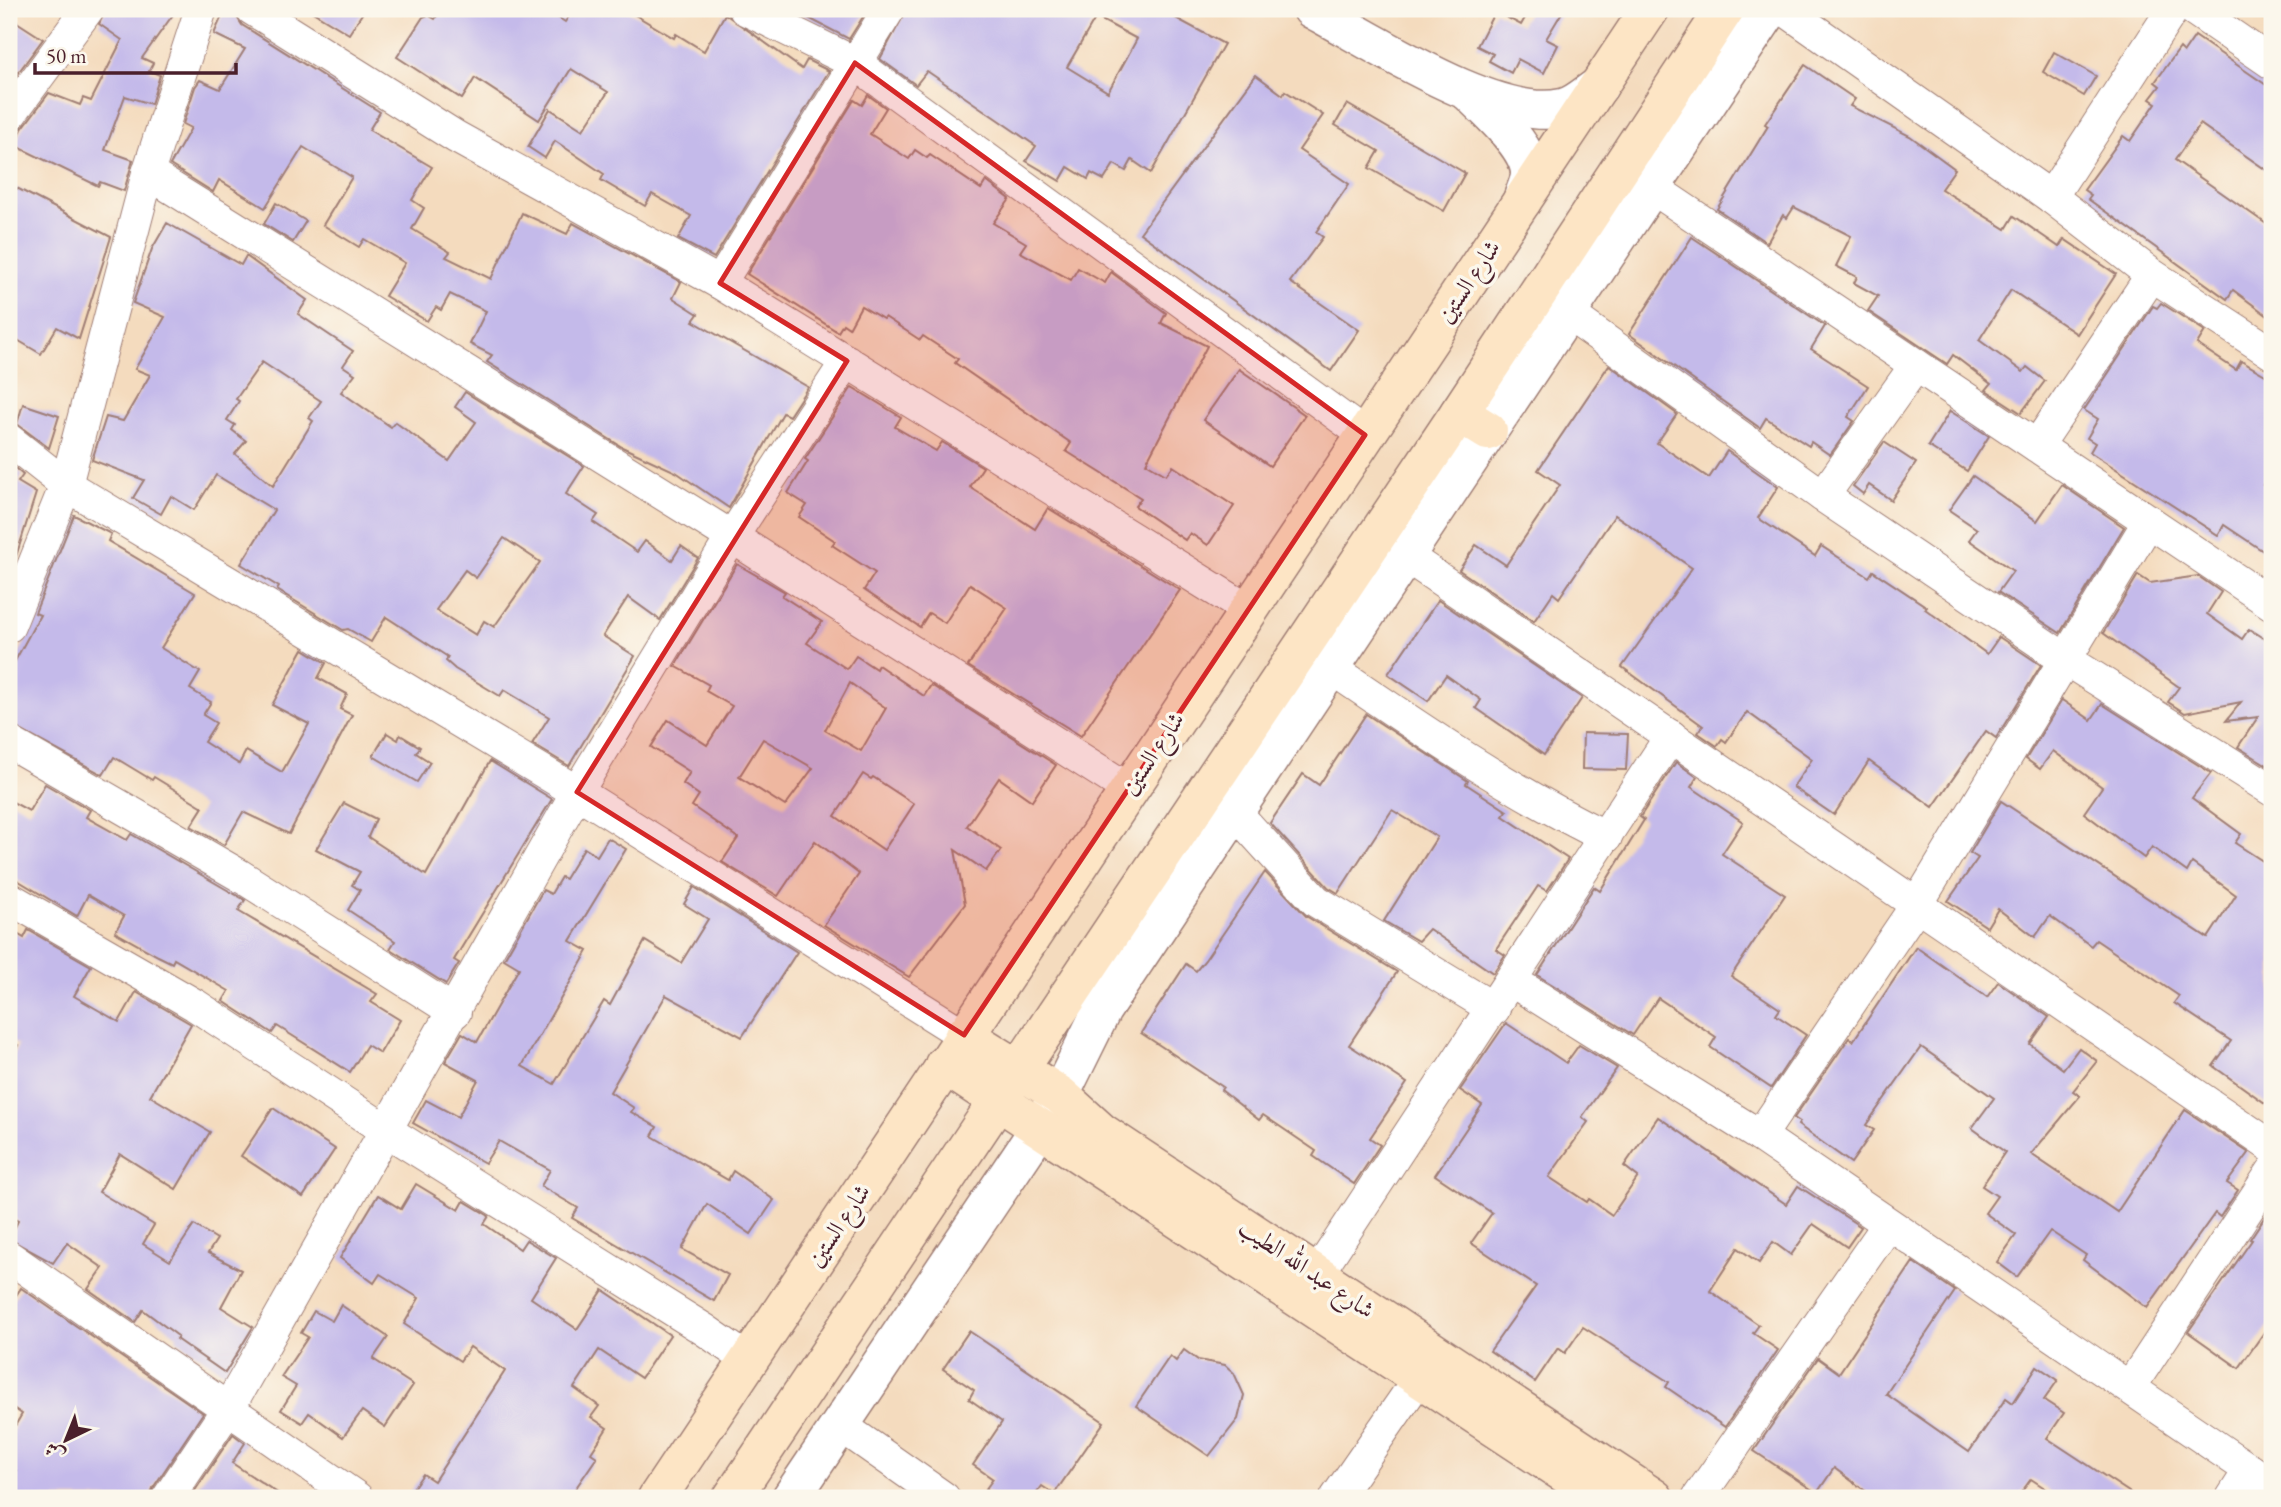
<svg xmlns="http://www.w3.org/2000/svg" width="2281" height="1507" font-family="'EB Garamond',Amiri,serif">
  <style>
    .building { fill: #c4baea; fill-rule: evenodd }
    .lines { fill: none; stroke-linecap: round; stroke-linejoin: round }
    .minor-casing { stroke: #9f7d74; stroke-width: 34 }
    .tertiary-casing { stroke: #9f7d74; stroke-width: 41 }
    .secondary-casing { stroke: #9f7d74; stroke-width: 41 }
    .minor { stroke: #fff; stroke-width: 32 }
    .tertiary { stroke: #fff; stroke-width: 38 }
    .secondary { stroke: #fde5c5; stroke-width: 38 }
    .marked { fill: #d62828; fill-opacity: 0.2; stroke: #d62828; stroke-width: 5; stroke-linejoin: round }
    .labels { text-anchor: middle; dominant-baseline: central; stroke-width: 7; stroke-linejoin: round; paint-order: stroke }
    .street-label { font-size: 24px; fill: #4a1f2b; stroke: #fbf7ec }
  </style>
  <rect width="100%" height="100%" fill="#fbf7ec"/>
  <filter id="ink" filterUnits="userSpaceOnUse"><feTurbulence type="fractalNoise" baseFrequency=".0143" numOctaves="2"/><feDisplacementMap in="SourceGraphic" scale="14" xChannelSelector="R" yChannelSelector="G"/><feConvolveMatrix kernelMatrix="1 2 1 2 8 2 1 2 1" color-interpolation-filters="sRGB"/></filter>
  <filter id="wash" filterUnits="userSpaceOnUse"><feTurbulence type="fractalNoise" baseFrequency=".00686" numOctaves="4" result="noise"/><feDisplacementMap in="SourceGraphic" scale="28" xChannelSelector="R" yChannelSelector="G"/><feGaussianBlur stdDeviation="1.57" result="paint"/><feColorMatrix in="noise" values="0 0 0 0 0 0 0 0 0 0 0 0 0 0 0 0 0 1.4 0 .05"/><feComposite in="paint" operator="in"/></filter>
  <g filter="url(#wash)">
    <rect width="100%" height="100%" fill="#f4dbbe"/>
    <g id="blocks">
      <!-- building -->
      <g class="building">
        <path d="M106,9H177L142,58L153,63L149,71L160,75L151,104L125,96L105,150L133,160L124,191L100,182L98,186L14,145L22,129L49,93L80,105L83,98L91,101L122,40L99,24Z"/>
        <path d="M225,9L235,14L242,25L380,112L369,130L432,167L412,200L424,208L412,229L450,252L446,257L491,279L522,213L567,234L573,223L681,282L673,298L698,314L693,321L808,387L789,416L783,413L729,508L676,472L622,447L487,362L492,355L470,344L486,311L450,294L441,310L436,307L427,321L385,296L405,263L364,239L359,247L323,225L352,177L303,147L265,208L219,180L213,192L170,165L191,128L183,124L195,87L200,80L220,89L245,49L214,34Z"/>
        <path d="M308,9H365L349,34Z"/>
        <path d="M441,9H545L565,22L574,9H625L674,38L676,34L704,51L725,14L802,69L807,60L829,71L714,258L678,239L691,216L652,194L645,206L601,180L604,174L555,141L545,158L528,147L550,109L583,130L608,92L571,69L539,120L475,78L462,99L397,57L423,17L428,15L435,19Z"/>
        <path d="M791,9H868L849,39Z"/>
        <path d="M907,9H1159L1224,44L1151,173L1132,160L1126,171L1114,164L1104,180L1091,173L1088,179L1068,167L1060,181L1026,161L1036,146L927,71L916,85L880,59ZM1096,17L1137,39L1108,92L1067,67Z"/>
        <path d="M1530,9H1564L1546,39L1558,45L1544,73L1518,59L1511,73L1489,61L1493,54L1477,46L1495,11L1521,25Z"/>
        <path d="M9,17L43,39L9,85Z"/>
        <path d="M2195,36L2272,89V174L2200,124L2175,160L2272,228V319L2233,290L2227,299L2088,199L2091,195L2084,190L2123,136L2130,141L2156,103L2150,99L2160,86L2155,82L2180,48L2184,52Z"/>
        <path d="M2054,52L2096,76L2084,96L2043,72Z"/>
        <path d="M1805,65L1855,99L1850,106L1910,136L1955,169L1941,189L2006,229L2014,216L2059,247L2064,239L2116,274L2077,334L2011,290L1979,340L2023,372L2027,367L2045,381L2021,413L1986,390L1991,384L1953,355L1947,364L1868,311L1878,296L1854,283L1857,277L1836,266L1851,236L1794,207L1787,218L1783,215L1767,243L1717,209L1768,126L1765,124Z"/>
        <path d="M1256,75L1283,95L1285,91L1323,115L1299,150L1349,184L1316,232L1323,237L1290,282L1359,330L1331,371L1140,233Z"/>
        <path d="M868,95L886,108L870,134L909,159L915,150L927,158L930,155L981,189L986,181L1010,199L993,223L1026,243L1020,252L1071,280L1078,268L1105,283L1111,272L1166,313L1161,323L1207,346L1146,463L1166,475L1173,466L1234,506L1208,545L1190,533L1185,540L1135,506L1141,498L1066,451L1071,443L955,363L958,359L923,336L920,340L885,317L883,319L861,306L849,328L843,324L838,332L747,274L854,100L862,105Z"/>
        <path d="M1347,104L1465,173L1444,211L1369,168L1379,151L1335,125Z"/>
        <path d="M9,184L111,237L79,339L57,327L41,354L9,335Z"/>
        <path d="M276,203L306,221L293,242L264,224Z"/>
        <path d="M167,223L241,265L246,256L307,300L298,314L353,351L343,366L355,374L341,392L391,427L395,422L449,461L476,422L455,407L465,392L584,466L566,494L598,515L593,522L637,552L645,541L672,560L681,546L698,558L660,620L628,597L603,636L635,656L569,766L532,744L549,717L504,690L500,696L455,669L446,661L448,657L386,617L371,642L348,629L343,630L277,590L279,587L241,564L274,510L216,475L194,510L171,496L161,514L133,498L144,480L92,460L106,417L123,421L150,375L135,369L165,317L133,303L152,249ZM262,362L321,401L309,418L313,421L273,486L235,454L246,441L232,430L235,425L227,420L239,401L236,399ZM504,538L540,562L494,627L484,621L476,635L436,610L465,570L476,578Z"/>
        <path d="M1692,237L1825,326L1811,349L1868,386L1848,417L1854,421L1830,455L1811,442L1809,446L1766,418L1760,428L1629,334Z"/>
        <path d="M2161,303L2205,331L2197,344L2236,370L2241,361L2272,379V470L2263,485L2272,491V557L2224,525L2218,535L2090,452L2095,443L2087,438L2098,419L2084,410L2153,306L2157,308Z"/>
        <path d="M1609,365L1677,414L1657,443L1709,478L1727,451L1778,487L1758,518L1815,556L1821,546L1869,577L1873,571L1927,607L1925,609L1987,654L1999,637L2041,665L1996,738L1986,731L1933,807L1869,761L1834,815L1793,787L1812,759L1747,712L1726,742L1722,739L1717,746L1698,733L1703,726L1622,667L1692,568L1615,515L1559,598L1553,593L1534,621L1459,570L1476,545L1506,565L1560,485L1538,470Z"/>
        <path d="M1239,369L1305,415L1270,466L1203,420Z"/>
        <path d="M852,387L901,417L895,427L936,451L942,442L983,467L970,487L1035,529L1048,508L1180,590L1081,736L968,666L1007,608L970,584L945,623L929,613L920,627L864,590L875,573L832,545L835,541L799,517L807,505L788,493L808,461L805,459Z"/>
        <path d="M23,404L59,416L49,448L17,424Z"/>
        <path d="M1950,411L1989,436L1967,471L1928,446Z"/>
        <path d="M1884,442L1916,463L1891,500L1869,485L1863,494L1853,486Z"/>
        <path d="M9,463L23,475L18,482L36,493L13,566H9Z"/>
        <path d="M1973,476L2037,521L2062,485L2124,527L2060,633L1998,592L2013,571L1969,540L1977,529L1949,510Z"/>
        <path d="M74,515L111,534L108,541L195,593L161,648L200,672L190,689L211,702L203,715L216,723L204,742L239,764L246,751L282,772L309,724L272,705L303,649L326,663L318,678L347,694L340,709L352,715L289,834L243,812L224,845L191,826L203,807L154,777L152,780L114,757L103,775L9,724V672L40,615L35,613Z"/>
        <path d="M737,564L785,592L782,596L822,622L807,643L847,669L856,656L876,669L878,665L924,696L931,685L1056,765L1032,801L999,778L967,826L1001,850L986,871L955,850L965,904L909,977L824,925L859,874L815,841L778,896L722,862L738,838L692,806L699,795L683,784L690,772L651,747L668,720L707,745L732,706L706,691L709,685L675,666ZM850,683L886,708L861,751L825,730ZM763,739L813,768L785,806L739,777ZM863,774L871,779L873,777L914,804L884,850L835,816Z"/>
        <path d="M2138,575L2150,583L2198,576L2221,592L2207,614L2242,639L2249,629L2272,644V768L2238,747L2258,717L2226,721L2241,702L2185,713L2168,702L2179,687L2103,633Z"/>
        <path d="M1438,600L1582,698L1544,755L1476,708L1481,700L1446,675L1428,701L1388,674Z"/>
        <path d="M2062,700L2091,720L2102,704L2211,773L2192,798L2241,834L2235,843L2272,867V1108L2213,1066L2231,1041L2174,1003L2179,996L2096,940L2091,946L2050,916L2035,937L1998,909L1987,927L1948,901L1978,858L1970,853L2001,801L2208,938L2236,895L2192,863L2187,872L2152,847L2144,858L2084,813L2102,787L2053,751L2040,769L2026,759Z"/>
        <path d="M1366,714L1468,781L1466,784L1507,811L1503,816L1568,859L1547,891L1538,886L1496,949L1505,955L1493,973L1429,929L1418,941L1384,921L1437,837L1392,810L1338,893L1328,887L1270,823L1303,774L1319,785Z"/>
        <path d="M387,733L398,740L400,735L420,747L416,753L430,762L417,782L373,756Z"/>
        <path d="M1583,733L1628,734L1626,770L1582,769Z"/>
        <path d="M490,761L552,799L454,960L459,963L446,984L390,949L395,941L348,910L360,890L352,885L360,872L316,849L344,803L376,819L368,837L426,875Z"/>
        <path d="M1676,762L1697,777L1691,787L1743,822L1722,854L1785,895L1731,976L1780,1009L1776,1015L1806,1035L1771,1088L1710,1047L1716,1037L1658,998L1633,1035L1537,975L1594,887L1600,891L1644,820L1640,817Z"/>
        <path d="M45,784L90,810L86,817L127,840L131,834L229,891L245,900L238,911L377,994L371,1002L400,1020L380,1053L367,1045L350,1072L277,1026L272,1033L223,1001L229,991L174,959L172,963L158,956L115,932L124,916L88,895L77,916L9,875V800L29,811Z"/>
        <path d="M608,838L626,849L570,941L588,951L522,1066L554,1084L604,1001L610,1005L645,941L681,963L708,919L684,904L694,887L797,952L742,1037L666,995L610,1092L634,1108L631,1112L657,1127L652,1136L728,1180L733,1171L774,1200L751,1234L707,1204L682,1249L728,1275L714,1301L572,1218L578,1208L541,1186L550,1170L499,1141L485,1163L413,1123L426,1100L458,1117L478,1080L445,1062L462,1033L477,1042L519,968L504,959L543,890L551,894L561,877L565,879L584,848L597,856Z"/>
        <path d="M1265,872L1306,916L1397,972L1349,1045L1407,1083L1370,1138L1380,1145L1354,1184L1313,1156L1316,1151L1263,1115L1259,1120L1221,1090L1223,1087L1141,1033L1186,964L1196,971L1205,960Z"/>
        <path d="M9,929L24,938L28,930L91,966L74,996L119,1022L136,992L191,1024L150,1096L210,1132L176,1189L120,1154L99,1192L154,1225L143,1244L170,1261L194,1225L217,1239L208,1253L241,1270L221,1307L253,1327L225,1373L176,1339L178,1336L143,1310L135,1322L88,1289L103,1268L67,1243L53,1263L9,1239L18,1221L9,1216V1065L18,1045L9,1039Z"/>
        <path d="M1916,947L1987,997L1998,982L2049,1017L2030,1044L2063,1069L2079,1048L2097,1061L2073,1091L2080,1096L2031,1154L2117,1212L2185,1110L2249,1153L2227,1183L2238,1190L2220,1217L2215,1213L2147,1308L2083,1260L2086,1255L2050,1231L2017,1277L1997,1262L2016,1235L1985,1213L1997,1196L1982,1186L2005,1152L1972,1128L1994,1098L1921,1047L1866,1125L1874,1130L1851,1163L1798,1125L1800,1122L1794,1118L1849,1038L1853,1041Z"/>
        <path d="M1506,1023L1566,1063L1579,1045L1617,1068L1582,1117L1588,1122L1549,1177L1587,1202L1589,1199L1612,1215L1638,1177L1624,1166L1658,1117L1786,1204L1798,1186L1861,1227L1847,1247L1813,1224L1791,1255L1773,1242L1759,1263L1738,1248L1710,1291L1759,1325L1753,1333L1778,1350L1725,1427L1666,1387L1669,1382L1583,1327L1565,1353L1558,1348L1535,1382L1490,1351L1536,1286L1471,1243L1492,1213L1435,1175L1482,1105L1460,1090Z"/>
        <path d="M273,1108L335,1149L303,1197L241,1156Z"/>
        <path d="M416,1184L459,1210L464,1201L489,1216L484,1224L520,1249L526,1240L556,1258L531,1298L577,1329L603,1290L670,1335L641,1378L599,1350L574,1388L599,1406L591,1417L607,1428L591,1453L597,1457L569,1498H406L423,1474L434,1481L505,1371L470,1347L460,1361L404,1324L419,1298L380,1274L374,1283L340,1258L378,1195L401,1209Z"/>
        <path d="M2272,1211V1321L2239,1368L2188,1332L2252,1240L2250,1239L2268,1212Z"/>
        <path d="M1913,1262L1955,1291L1886,1394L1969,1452L2006,1398L2013,1403L2037,1366L2058,1380L2044,1400L2064,1413L2047,1438L2138,1498H2060L2031,1479L2017,1498H1875L1834,1468L1817,1493L1754,1451L1818,1358L1839,1373Z"/>
        <path d="M21,1288L203,1413L153,1488L150,1498H9V1483L16,1471L9,1466V1436L22,1414L9,1405V1306Z"/>
        <path d="M341,1305L388,1337L373,1359L413,1385L385,1427L362,1411L343,1437L309,1413L302,1423L281,1410L296,1386L281,1377L308,1337L301,1333L314,1311L332,1321Z"/>
        <path d="M969,1331L1104,1422L1054,1494L1042,1486L1033,1498H996L985,1490L993,1479L973,1465L1002,1422L969,1399L974,1390L943,1369Z"/>
        <path d="M1184,1350L1198,1360L1225,1365L1234,1373L1244,1395L1238,1419L1209,1456L1136,1406L1170,1356L1176,1361Z"/>
        <path d="M233,1434L245,1443L232,1463L285,1498H190Z"/>
      </g>
    </g>
  </g>
  <g filter="url(#ink)">
    <use href="#blocks" fill-opacity="0" stroke="#9f7d74" stroke-width="2"/>
    <g class="lines">
      <defs>
        <g id="minor">
          <path d="M252,9L456,137L720,283L1248,610"/>
          <path d="M745,9L855,63L1365,435"/>
          <path d="M1784,9L2051,197L2152,275L2272,353"/>
          <path d="M2193,9L2272,63"/>
          <path d="M9,116L88,9"/>
          <path d="M148,173L732,537L1128,789"/>
          <path d="M1651,187L2272,604"/>
          <path d="M2051,197L2173,9"/>
          <path d="M720,283L889,9"/>
          <path d="M1567,313L1823,496L2065,659L2272,790"/>
          <path d="M9,440L66,485L577,792L964,1035"/>
          <path d="M2037,446L2152,275"/>
          <path d="M1823,496L1916,365"/>
          <path d="M1406,556L2272,1147"/>
          <path d="M9,626L66,485L148,173L201,9"/>
          <path d="M1331,668C1420,729 1509,790 1606,837"/>
          <path d="M9,742L239,875L455,1012"/>
          <path d="M1236,813L1316,901L1494,1009"/>
          <path d="M9,898L195,1005L387,1131L705,1330L748,1360"/>
          <path d="M1512,981L1760,1136L2272,1485"/>
          <path d="M1760,1136L1916,906L2149,521"/>
          <path d="M9,1257L357,1498"/>
          <path d="M1304,1294L1671,736"/>
          <path d="M2130,1387L2272,1172"/>
          <path d="M840,1425L944,1498"/>
          <path d="M168,1498L229,1407L577,792L732,537L847,361"/>
          <path d="M1336,1498L1433,1358"/>
          <path d="M1698,1498L1888,1225"/>
          <path d="M2232,1498L2250,1470"/>
        </g>
        <g id="tertiary">
          <path d="M1312,9C1371,40 1496,123 1562,108C1575,106 1588,93 1599,86"/>
          <path d="M1471,94C1489,112 1530,147 1530,174C1530,182 1524,193 1522,201"/>
          <path d="M791,1498L1041,1126L1060,1095L1102,1010L1770,9"/>
        </g>
        <g id="secondary">
          <path d="M1459,413L1488,431"/>
          <path d="M964,1035L1060,1095L1101,1132L1654,1498"/>
          <path d="M944,1065L1602,1498"/>
          <path d="M657,1498L1650,9"/>
          <path d="M732,1498L1459,413L1725,9"/>
        </g>
      </defs>
      <!-- minor casing -->
      <use href="#minor" class="minor-casing"/>
      <!-- tertiary casing -->
      <use href="#tertiary" class="tertiary-casing"/>
      <!-- secondary casing -->
      <use href="#secondary" class="secondary-casing"/>
      <!-- minor -->
      <use href="#minor" class="minor"/>
      <!-- tertiary -->
      <use href="#tertiary" class="tertiary"/>
      <!-- secondary -->
      <use href="#secondary" class="secondary"/>
    </g>
  </g>
  <!-- marked area -->
  <path class="marked" d="M855,63L1365,435L964,1035L577,792L847,361L720,283Z"/>
  <g class="labels">
    <!-- street labels -->
    <g class="street-label">
      <text transform="translate(1468 281) rotate(-56)">شارع الستين</text>
      <text transform="translate(1152 753) rotate(-56)">شارع الستين</text>
      <text transform="translate(838 1225) rotate(-56)">شارع الستين</text>
      <text transform="translate(1307 1268) rotate(34)">شارع عبد الله الطيب</text>
    </g>
  </g>
  <!-- margin -->
  <rect width="2281" height="1507" fill="none" stroke="#fbf7ec" stroke-width="35"/>
  <!-- north arrow -->
  <g transform="translate(66 1440) rotate(223)" stroke="#fbf7ec" stroke-width="5" paint-order="stroke">
  <path d="M0-5L12 26L0 18L-12 26Z" fill="#4a1f2b"/>
  <text y="-10" font-size="19" font-weight="bold" text-anchor="middle" fill="#4a1f2b">ش</text>
  </g>
  <!-- scale -->
  <path d="M35 63v10h201v-10" fill="none" stroke="#4a1f2b" stroke-width="3.5"/>
  <text x="46" y="63" font-size="21" fill="#4a1f2b" stroke="#fbf7ec" stroke-width="5" paint-order="stroke">50 m</text>
</svg>
